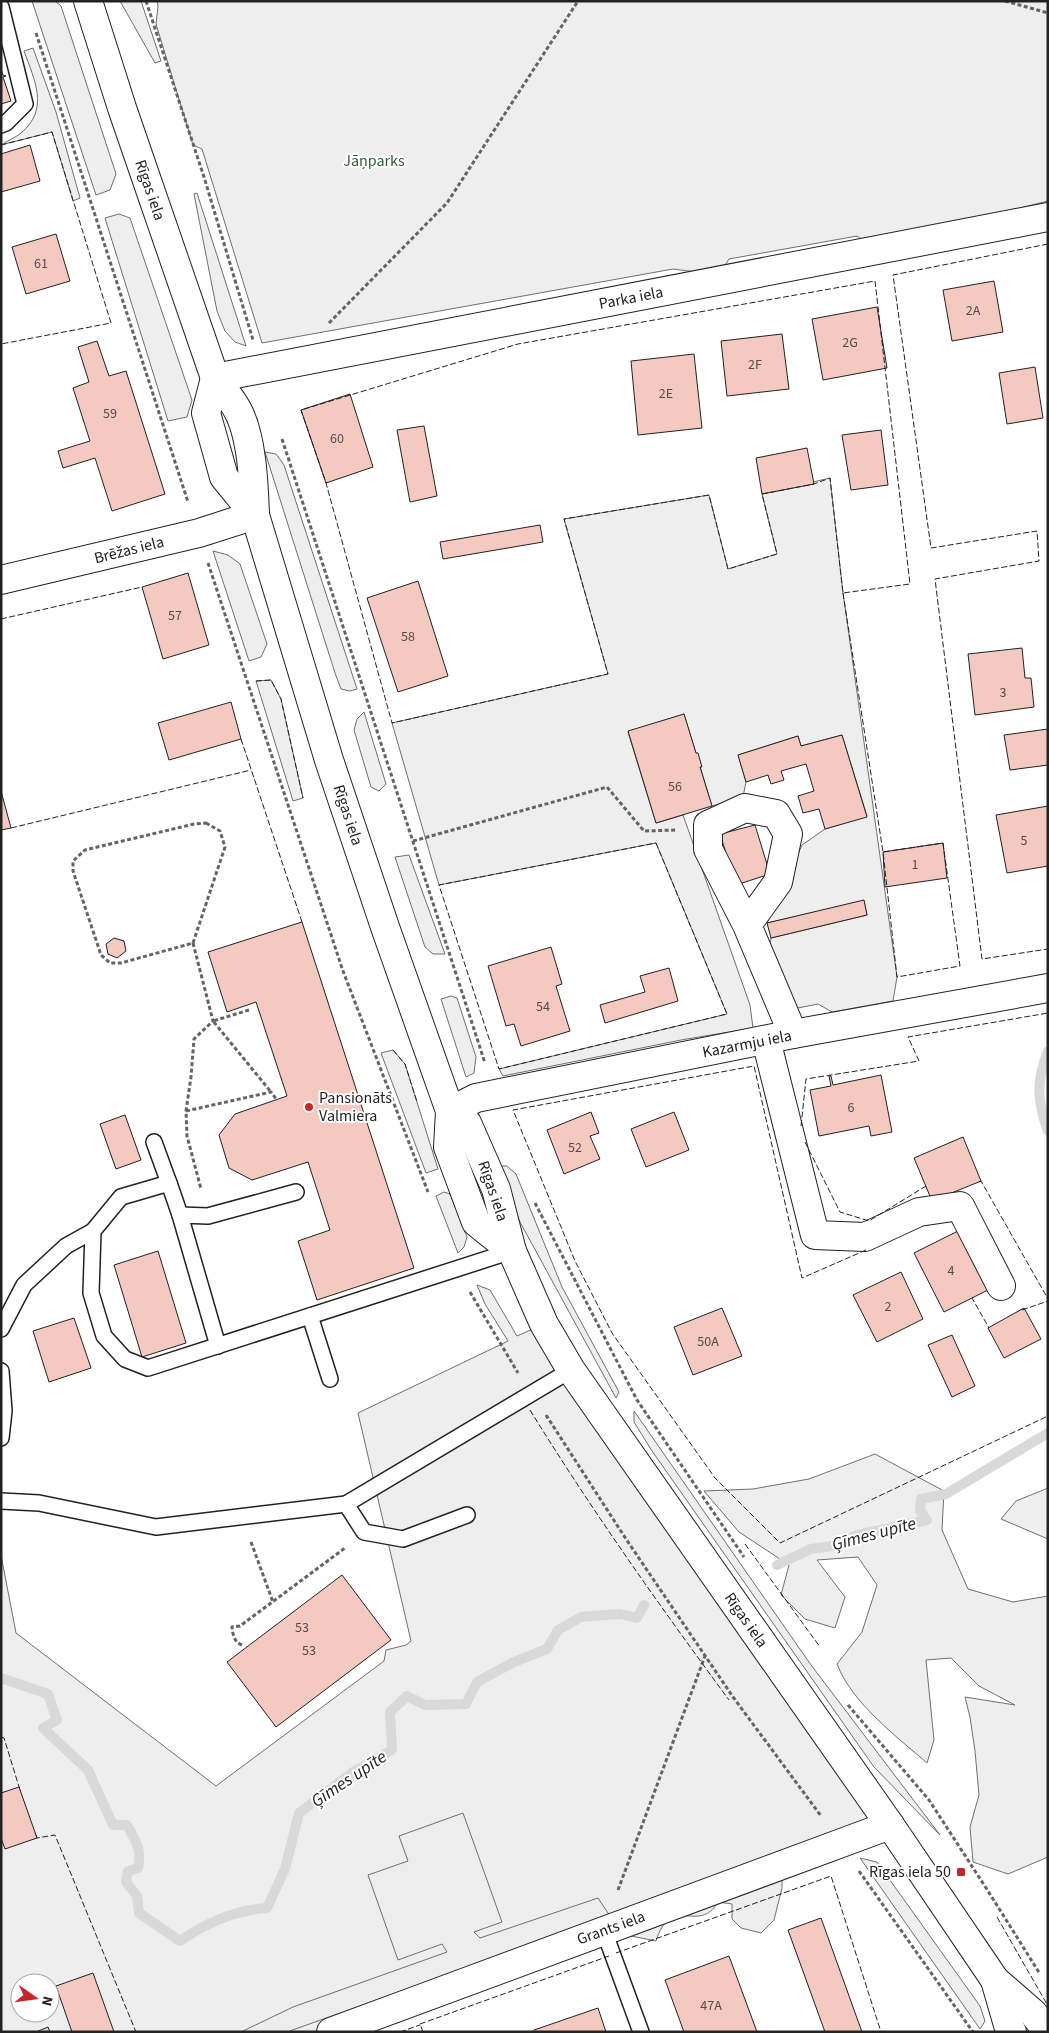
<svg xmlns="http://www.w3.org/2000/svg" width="1049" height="2033" font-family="'Source Sans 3',sans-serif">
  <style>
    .green { fill: #eee; stroke: #6f6f6f; fill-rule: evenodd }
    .parking { fill: #ededed; stroke: #6f6f6f }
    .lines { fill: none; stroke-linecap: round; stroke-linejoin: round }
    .stream { stroke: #d9d9d9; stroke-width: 10 }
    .building { fill: #f3c9c0; stroke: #222 }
    .lane-casing { stroke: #222; stroke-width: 18 }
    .street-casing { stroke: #222; stroke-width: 30 }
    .secondary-casing { stroke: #222; stroke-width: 30 }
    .primary-casing { stroke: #222; stroke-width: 30 }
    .path { stroke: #646464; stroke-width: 3; stroke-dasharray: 4 2.5; stroke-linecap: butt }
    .lane { stroke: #fff; stroke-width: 15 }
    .street { stroke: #fff; stroke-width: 28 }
    .secondary { stroke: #fff; stroke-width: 28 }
    .primary { stroke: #fff; stroke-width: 28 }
    .fence { stroke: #222; stroke-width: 1; stroke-dasharray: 6 2.5; stroke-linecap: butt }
    .poi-dot { fill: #c62828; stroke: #fff; stroke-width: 2 }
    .labels { text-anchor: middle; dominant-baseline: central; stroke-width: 4; stroke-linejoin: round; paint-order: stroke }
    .number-label { font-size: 14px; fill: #564c4a }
    .park-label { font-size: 16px; fill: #2f5e38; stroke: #fff }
    .street-label { font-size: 16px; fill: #222; stroke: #fff }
    .poi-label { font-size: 16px; fill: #222; stroke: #fff; text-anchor: start }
    .water-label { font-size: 18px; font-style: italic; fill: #222; stroke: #fff }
  </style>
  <rect width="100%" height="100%" fill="#fff"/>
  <!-- green -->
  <g class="green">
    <path d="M32,1H55L61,6L116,174L110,190L96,195Z"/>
    <path d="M120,1H141L161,61L155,63Z"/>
    <path d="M157,1H1048V201L992,215L883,253L857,236L729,259L719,275L673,269L262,343L202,149L193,145L156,24L158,6Z"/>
    <path d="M33,48L56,112L80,198L73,201L52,132L1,145C7,141 15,138 21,133C50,109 34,79 24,51Z"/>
    <path d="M197,193L246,346L235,342L225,331L217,311L194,194Z"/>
    <path d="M119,214L130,218L192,400L187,417L168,421L105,218Z"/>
    <path d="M265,452L276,454L284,465L357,689L350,691L341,689L335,673Z"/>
    <path d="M830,478L843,593L897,977L893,1001L832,1012L818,1004L788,1010L770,944L771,938L867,915L864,901L767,923L802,845L825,829L867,816L842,735L801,746L798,736L738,755L746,782L743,797L712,806L684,714L628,732L656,823L683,815L750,1005L753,1028L681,1040L503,1076L499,1069L727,1014L656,843L439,885L392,723L608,674L564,519L709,495L728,569L777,554L762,494Z"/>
    <path d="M213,551L228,555L240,564L267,644L261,657L249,661Z"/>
    <path d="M271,680L281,699L303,798L293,801L256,681Z"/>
    <path d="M364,712L386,784L379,791L371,787L354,730L357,719Z"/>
    <path d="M409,855L445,954H433L425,947L395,857Z"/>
    <path d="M451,996L457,998L476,1057L474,1073L466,1077L441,999Z"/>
    <path d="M393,1050L405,1064L438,1169L426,1173L381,1053Z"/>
    <path d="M498,1166H507L516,1174L562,1287L619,1392L616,1398L520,1222Z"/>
    <path d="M444,1192L450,1194L467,1237L464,1247L458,1253L436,1196Z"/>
    <path d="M477,1285L490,1290L517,1336L544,1324L890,1825L782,1875V1888L774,1920L761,1933L741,1928L732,1919V1904L718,1902C699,1935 671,1893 656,1941L626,1935L331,2032H1V1555L16,1633L216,1786L384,1661L386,1650L406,1645L411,1641L358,1413L508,1341L485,1304ZM20,1983H50V2013H20Z"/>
    <path d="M634,1411L811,1665L940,1835L874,1767L652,1451L634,1422Z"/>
    <path d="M875,1454L944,1491L942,1530L968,1589L1013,1602L1048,1596V1857L1008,1874L973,1862L970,1827L979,1795L975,1751L970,1717L965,1697L1015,1705L979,1686L951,1658L926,1660L934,1740L927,1763C896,1736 852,1703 837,1664L862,1632L877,1585L858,1557L817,1560L845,1597L835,1628L805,1619L781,1595L789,1565L739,1532L704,1491L753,1489L809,1479Z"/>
    <path d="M1048,1488V1539L1001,1519L1016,1501Z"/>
    <path d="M860,1858L877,1862L980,2006L985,2021L980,2029Z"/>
  </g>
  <!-- parking -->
  <path class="parking" d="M463,1813L502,1922L474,1932L480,1938L598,1898L610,1916L287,2032H241L293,2007L447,1952L442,1944L398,1960L368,1875L408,1861L399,1836Z"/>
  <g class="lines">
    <!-- stream -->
    <g class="stream">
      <path d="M1048,1051C1036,1081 1037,1101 1048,1131"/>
      <path d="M777,1565L811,1549L832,1546L857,1535L927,1520L920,1511L921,1499L946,1494L1048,1433"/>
      <path d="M1,1678L48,1694L57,1720L43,1728L88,1770L113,1825H127C136,1842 142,1849 138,1868L128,1871L126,1882L137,1896L139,1913L180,1941C206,1923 235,1910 267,1908L285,1869L299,1813L353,1772L392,1750L390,1712L407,1696L425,1705L466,1704L477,1682L514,1662L547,1649L558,1630L581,1617L620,1614L637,1618L644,1605"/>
    </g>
  </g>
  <!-- building -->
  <g class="building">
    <path d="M1,69L3,75L6,76L3,77L11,101L1,104Z"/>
    <path d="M30,145L40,181L1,192V154Z"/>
    <path d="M56,234L70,281L26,294L12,247Z"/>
    <path d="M994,281L1003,332L952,341L943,290Z"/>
    <path d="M877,307L887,368L823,380L812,319Z"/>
    <path d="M782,334L789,389L727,396L721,341Z"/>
    <path d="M97,341L109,376L126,371L165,494L112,511L95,458L63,468L58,451L90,441L73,388L89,382L78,347Z"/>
    <path d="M694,354L702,428L638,435L631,361Z"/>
    <path d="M1035,367L1043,418L1007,424L999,373Z"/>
    <path d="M350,394L373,467L326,483L301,410Z"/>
    <path d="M424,426L437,496L410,502L397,430Z"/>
    <path d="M881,430L888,485L851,490L842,435Z"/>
    <path d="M807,448L814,484L762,494L756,458Z"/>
    <path d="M540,525L543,542L443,559L440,542Z"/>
    <path d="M188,573L209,645L163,659L142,587Z"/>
    <path d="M418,581L448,676L398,692L367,598Z"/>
    <path d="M1022,648L1025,678H1031L1034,707L975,715L968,654Z"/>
    <path d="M231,702L241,739L169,760L158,723Z"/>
    <path d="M684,714L696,753H698L702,767H700L712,806L656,823L628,731Z"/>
    <path d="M1048,729V765L1010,770L1004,735Z"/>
    <path d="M842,735L867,817L825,829L819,809L803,813L798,796L814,791L806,764L781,771L784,780L771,784L768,775L746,782L738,755L798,736L801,746Z"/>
    <path d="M1,791L11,828L1,830Z"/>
    <path d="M1048,806V866L1007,873L996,815Z"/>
    <path d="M755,825L770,874L736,885L720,834Z"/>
    <path d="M943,843L947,878L885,887L883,852Z"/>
    <path d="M864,900L867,915L771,938L767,923Z"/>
    <path d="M302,922L414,1268L317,1300L298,1241L330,1230L308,1162L252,1180L229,1168L219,1135L235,1114L287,1096L256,1002L227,1012L208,952Z"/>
    <path d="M114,938L124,941L126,951L117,958L108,954L106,944Z"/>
    <path d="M551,947L562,984L556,986L570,1031L521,1046L514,1024L506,1026L488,966Z"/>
    <path d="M669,968L678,1001L605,1023L600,1005L645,992L640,976Z"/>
    <path d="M881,1075L892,1132L871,1136L869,1126L819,1136L810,1090L831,1086L829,1076H831L833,1085Z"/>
    <path d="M591,1112L599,1133L590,1136L600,1159L564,1174L547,1130Z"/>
    <path d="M674,1112L689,1150L646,1167L631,1129Z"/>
    <path d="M125,1115L141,1160L116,1169L100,1124Z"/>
    <path d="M963,1137L981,1181L932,1201L914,1158Z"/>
    <path d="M958,1231L988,1290L944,1312L914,1253Z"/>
    <path d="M158,1251L186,1343L142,1357L114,1265Z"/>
    <path d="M901,1272L923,1319L877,1342L853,1295Z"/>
    <path d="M722,1308L742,1356L693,1375L674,1327Z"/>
    <path d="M1024,1308L1041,1339L1004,1358L988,1328Z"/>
    <path d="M74,1318L91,1368L49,1382L33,1331Z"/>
    <path d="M952,1335L975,1386L952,1397L928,1345Z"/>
    <path d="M342,1575L391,1640L276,1727L227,1662Z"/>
    <path d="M19,1787L37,1838L5,1849L1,1838V1793Z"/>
    <path d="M821,1918L862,2032H825L788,1930Z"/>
    <path d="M729,1956L757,2032H684L665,1980Z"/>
    <path d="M93,1973L114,2032H72L56,1986Z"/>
    <path d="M598,2008L606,2032H534V2030Z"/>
    <path d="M48,2027L50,2032H36Z"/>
  </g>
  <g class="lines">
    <defs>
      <g id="lane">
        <path d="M1,7L25,104L6,123L1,125"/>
        <path d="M154,1142L169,1183"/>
        <path d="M180,1215L169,1183L121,1197L93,1231L91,1293L104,1336L125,1359L148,1368L512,1251"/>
        <path d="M310,1316L330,1379"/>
        <path d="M1,1329L24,1285L66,1246L93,1231"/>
        <path d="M218,1346L180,1215L208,1216L296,1192"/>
        <path d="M1,1371L4,1411L1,1438"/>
        <path d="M1,1501L39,1503L156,1527L346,1504L571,1370"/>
        <path d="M346,1504L364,1532L403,1539L467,1515"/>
        <path d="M604,1931L641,2032"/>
      </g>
      <g id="street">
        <path d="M215,378L1048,217"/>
        <path d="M747,925L778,882L788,834L776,814L745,808L708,825V849L747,925L793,1034"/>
        <path d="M766,1040L815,1235L865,1237L919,1212L960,1206L1001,1286"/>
        <path d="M450,1111L476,1098L793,1034L1048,988"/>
        <path d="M331,2032L890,1825"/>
      </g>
      <path id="secondary" d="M1,580L199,533L255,515"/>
      <g id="primary">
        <path d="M88,1L122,108L215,378C222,388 231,398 237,409C252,435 254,485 255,515L329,760L385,927L450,1111L448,1147L476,1222L512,1251"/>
        <path d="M215,378L206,413L217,452L224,477L255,515"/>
        <path d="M450,1111L467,1123L496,1189L512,1251L544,1324L571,1370L890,1825L995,1980L1033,2013L1048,2032"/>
        <path d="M995,1980L1008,2025L1012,2032"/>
      </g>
    </defs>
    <!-- lane casing -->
    <use href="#lane" class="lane-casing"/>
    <!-- street casing -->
    <use href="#street" class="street-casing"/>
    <!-- secondary casing -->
    <use href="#secondary" class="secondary-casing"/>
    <!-- primary casing -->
    <use href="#primary" class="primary-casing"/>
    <!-- path -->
    <g class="path">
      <path d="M146,1L204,177L253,340"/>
      <path d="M1005,1L1048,13"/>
      <path d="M36,33L188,502"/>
      <path d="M329,323L447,203L578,1"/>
      <path d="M282,439L485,1063"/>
      <path d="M208,563L343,971L428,1192"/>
      <path d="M206,823L220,831L225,847L193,943L121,963H110L101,955L73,871V861L85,850L194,824Z"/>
      <path d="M413,841L607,787L644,831L676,830"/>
      <path d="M193,943L213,1021L194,1039L191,1077L186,1111L187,1136L201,1189"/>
      <path d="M249,1010L213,1021L271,1092"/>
      <path d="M186,1111L271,1092L277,1100"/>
      <path d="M535,1203L637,1400L744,1557"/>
      <path d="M470,1292L518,1373"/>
      <path d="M546,1415L626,1539L733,1697L821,1816"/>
      <path d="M251,1542L273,1602"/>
      <path d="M242,1645C234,1642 233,1635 232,1627L240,1626L345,1548"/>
      <path d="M848,1705L929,1800L988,1891L1040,1974"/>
      <path d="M859,1871L973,2032"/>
      <path d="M618,1890L705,1656"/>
    </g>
    <!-- lane -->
    <use href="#lane" class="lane"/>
    <!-- street -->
    <use href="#street" class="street"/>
    <!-- secondary -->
    <use href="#secondary" class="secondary"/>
    <!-- primary -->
    <use href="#primary" class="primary"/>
    <!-- fence -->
    <g class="fence">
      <path d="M1,145L52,132L111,323L1,344"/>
      <path d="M1048,244L893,275L931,548L1037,531L1039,561L935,579L982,959L1048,949"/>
      <path d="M875,281L910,584L843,593L830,478L814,484L762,494L777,554L728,569L709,495L564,519L608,674L392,723L326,483L301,410L518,344Z"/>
      <path d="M843,593L883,852"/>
      <path d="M1,619L142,587"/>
      <path d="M256,681L271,680L281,699L303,798"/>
      <path d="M241,739L302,922"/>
      <path d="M11,828L251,770"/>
      <path d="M656,843L727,1014L499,1069L439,885Z"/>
      <path d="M943,843L960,966L897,977L883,852Z"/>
      <path d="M393,1050L405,1064L417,1102"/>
      <path d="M801,1126L806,1079L919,1061L908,1037L1048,1013"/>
      <path d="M805,1142L840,1212L869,1221L926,1186L927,1188"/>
      <path d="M979,1182L981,1181L1048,1299"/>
      <path d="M866,1250L802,1278L754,1066L513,1110L575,1261L612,1333L715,1478L780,1543L1048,1416"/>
      <path d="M973,1297L972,1298L989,1328"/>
      <path d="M1022,1310L1048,1301"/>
      <path d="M530,1410C591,1509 659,1605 729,1700"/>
      <path d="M745,1544L820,1647"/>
      <path d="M1,1737L4,1738L20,1790"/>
      <path d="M36,1835L37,1838L55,1835L136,2032"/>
      <path d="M997,1917L1048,2006"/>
      <path d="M616,1953L831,1876L881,2032"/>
      <path d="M400,2032L420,2025"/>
      <path d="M423,2032L420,2024L609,1956"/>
    </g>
  </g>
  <!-- markers -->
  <g class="poi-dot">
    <circle cx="309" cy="1107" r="5"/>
    <rect x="956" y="1867" width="10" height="10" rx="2.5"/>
  </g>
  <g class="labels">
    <!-- number labels -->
    <g class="number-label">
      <text x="41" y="264">61</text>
      <text x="973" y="311">2A</text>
      <text x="850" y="343">2G</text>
      <text x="755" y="365">2F</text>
      <text x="666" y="394">2E</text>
      <text x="110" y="414">59</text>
      <text x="337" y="439">60</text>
      <text x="175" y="616">57</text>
      <text x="408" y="637">58</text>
      <text x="1003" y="693">3</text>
      <text x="675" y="787">56</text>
      <text x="1024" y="841">5</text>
      <text x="915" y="865">1</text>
      <text x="543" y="1007">54</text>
      <text x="851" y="1108">6</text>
      <text x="575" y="1148">52</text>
      <text x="951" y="1271">4</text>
      <text x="888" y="1307">2</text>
      <text x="708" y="1342">50A</text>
      <text x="302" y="1628">53</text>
      <text x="309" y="1651">53</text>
      <text x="711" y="2006">47A</text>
    </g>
    <!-- park labels -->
    <g class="park-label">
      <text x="374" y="161">Jāņparks</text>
    </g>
    <!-- street labels -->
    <g class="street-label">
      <text transform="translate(150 190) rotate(71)">Rīgas iela</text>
      <text transform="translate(631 298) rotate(-11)">Parka iela</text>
      <text transform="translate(129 550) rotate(-14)">Brēžas iela</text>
      <text transform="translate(348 815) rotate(72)">Rīgas iela</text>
      <text transform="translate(747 1044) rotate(-11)">Kazarmju iela</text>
      <text transform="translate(493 1191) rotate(71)">Rīgas iela</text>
      <text transform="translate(746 1620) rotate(55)">Rīgas iela</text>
      <text transform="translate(611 1928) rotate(-20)">Grants iela</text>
    </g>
    <!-- poi labels -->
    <g class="poi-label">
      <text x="319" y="1098">Pansionāts<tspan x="319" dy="18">Valmiera</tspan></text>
      <text x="951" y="1872" text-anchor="end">Rīgas iela 50</text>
    </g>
    <!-- water labels -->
    <g class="water-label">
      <text transform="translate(874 1534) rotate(-15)">Ģīmes upīte</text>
      <text transform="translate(349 1779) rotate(-34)">Ģīmes upīte</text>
    </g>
  </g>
  <!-- border -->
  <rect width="1049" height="2033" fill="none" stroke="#222222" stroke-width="5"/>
  <!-- north arrow -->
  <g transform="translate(35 1998) rotate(104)"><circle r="24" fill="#ffffff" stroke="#a7a7a7"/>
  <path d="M0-4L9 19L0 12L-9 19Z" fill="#c62828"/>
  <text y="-8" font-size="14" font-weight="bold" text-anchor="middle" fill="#222222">N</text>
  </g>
</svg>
